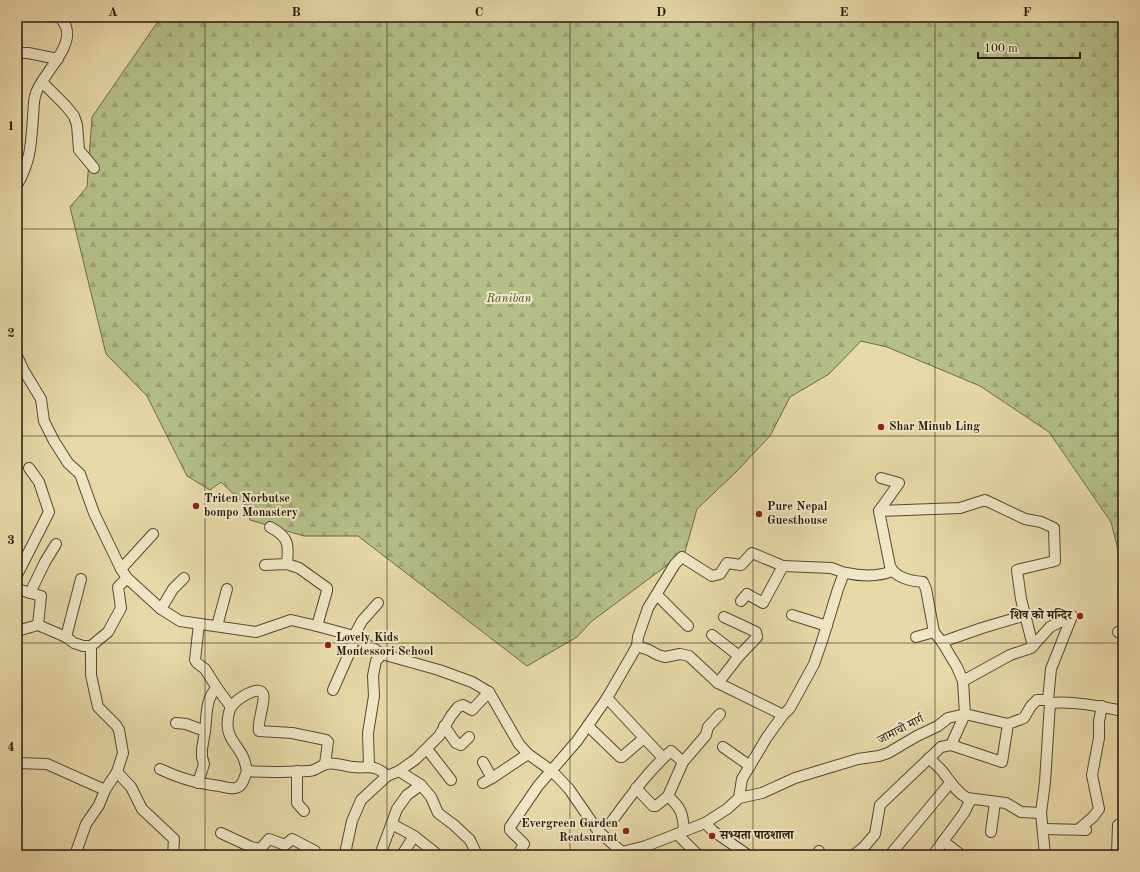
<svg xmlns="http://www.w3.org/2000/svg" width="1140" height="872" font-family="'Old Standard TT','Noto Serif Devanagari',serif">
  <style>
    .forest { fill: url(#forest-firs); stroke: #6d6c4a }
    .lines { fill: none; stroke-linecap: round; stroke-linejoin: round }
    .minor-casing { stroke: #564934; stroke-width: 12 }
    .minor { stroke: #efe6c6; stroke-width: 10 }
    .grid { fill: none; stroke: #26190d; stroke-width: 1; stroke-opacity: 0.55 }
    .poi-dot { fill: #8f2418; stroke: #efe6c6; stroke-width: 1.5 }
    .labels { text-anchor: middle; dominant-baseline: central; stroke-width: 4; stroke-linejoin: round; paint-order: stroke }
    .park-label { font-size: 12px; font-style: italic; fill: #514b32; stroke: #efe6c6 }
    .poi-label { font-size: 12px; font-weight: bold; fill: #26190d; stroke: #efe6c6; text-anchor: start }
    .street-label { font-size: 12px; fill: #26190d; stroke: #efe6c6 }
    .neatline { fill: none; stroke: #26190d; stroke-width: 1.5 }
    .grid-label { font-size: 13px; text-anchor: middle; font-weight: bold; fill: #26190d }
  </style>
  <defs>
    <pattern id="forest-firs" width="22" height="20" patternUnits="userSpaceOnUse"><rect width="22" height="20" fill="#b4c088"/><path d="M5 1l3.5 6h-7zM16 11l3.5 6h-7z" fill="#9ba474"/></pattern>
  </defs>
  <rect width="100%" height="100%" fill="#e7d9a7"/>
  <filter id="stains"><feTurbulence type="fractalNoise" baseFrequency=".005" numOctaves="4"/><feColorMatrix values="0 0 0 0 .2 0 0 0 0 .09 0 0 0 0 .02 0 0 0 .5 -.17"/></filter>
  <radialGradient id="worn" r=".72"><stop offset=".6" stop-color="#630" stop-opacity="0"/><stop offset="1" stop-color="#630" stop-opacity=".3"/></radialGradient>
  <!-- forest -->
  <path class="forest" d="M161,17H1123V563L1121,562L1111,522L1049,432L980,386L887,347L861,341L829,374L790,397L770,436L736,472L697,509L685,552L592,621L577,637L527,666L358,536H304L250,520L247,507L221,482L210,490L187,476L147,396L106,354L70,207L87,187L92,117Z"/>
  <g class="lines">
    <defs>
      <g id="minor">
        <path d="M17,53H28L58,59"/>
        <path d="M42,82L65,105L74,116L77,125L79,150L94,168"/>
        <path d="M17,185C31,161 31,144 33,117C34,109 33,101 36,93C42,75 74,47 66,27C65,24 62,20 60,17"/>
        <path d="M17,356L24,371L41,399L44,421L54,441L68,463L80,474L94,513L121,569L127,578L161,609L180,621L256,632L291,620L317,626L354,636L382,654L439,670L472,682L489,692L519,744L528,754L552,771L569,789L598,831L622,852"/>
        <path d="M881,478L899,483L879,511L890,566C895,578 911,581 923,582L926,589L934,632L942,642L957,667L963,681L965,714L951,745L1002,762L1008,724"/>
        <path d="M879,511L960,508L985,500L1025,519L1041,522L1054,528L1055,561L1017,570L1021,599L1033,646L1031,648L1010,655L963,681"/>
        <path d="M270,527C289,537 289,544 287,564"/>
        <path d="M265,565L287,564L299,568L327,588V591L317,626"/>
        <path d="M121,569L153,534"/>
        <path d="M17,575L49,512L39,482L29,468"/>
        <path d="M17,589L41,596L38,625"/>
        <path d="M30,593L45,562L56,544"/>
        <path d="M657,595L688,626"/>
        <path d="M741,601L747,594L763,603L783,566"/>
        <path d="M161,609L173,589L184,578"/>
        <path d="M792,615L827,626"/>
        <path d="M724,617L756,632L757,637L739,656"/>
        <path d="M199,624L195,660L197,663L205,669L217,688L231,707"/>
        <path d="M217,626L227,589"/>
        <path d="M17,631L38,625L66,637L74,643L83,646H91L108,632L121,608L118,587L127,578"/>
        <path d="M1118,632L1123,633"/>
        <path d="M712,635L739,656L718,683"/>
        <path d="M66,637L81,579"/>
        <path d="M916,637L934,632"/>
        <path d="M942,642L982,628L1026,615"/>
        <path d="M637,646L649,650L658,655L665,657L680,654L689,656L718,683L783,715"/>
        <path d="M1033,646L1050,627L1072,616"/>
        <path d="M333,690L352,647L354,636L362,621L378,603"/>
        <path d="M607,698L663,758"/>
        <path d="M1048,700L1051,669L1072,616"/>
        <path d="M1050,703C1075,701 1098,706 1123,711"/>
        <path d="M176,723L186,724L205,731L202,749V757L204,764L198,783"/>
        <path d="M444,726L456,743L461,745L469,737"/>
        <path d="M588,726L620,757H622L644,738"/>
        <path d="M205,731C207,717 205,698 217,688"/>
        <path d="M723,747L750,766"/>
        <path d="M427,749L451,780"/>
        <path d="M929,758C934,763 939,767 943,772C950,781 956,792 967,798L1006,803L1021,812L1041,813"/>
        <path d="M483,762L492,778"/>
        <path d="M17,763L47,764L105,790"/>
        <path d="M369,766L368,733L374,696L373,676L376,661L382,654"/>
        <path d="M160,769C181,779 197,783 219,786C225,787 233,790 238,787C243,785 245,776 247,771C246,767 245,761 243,757C239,748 231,741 229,733C226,726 228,711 232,706C236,700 258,684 263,694C266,700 257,722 259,731L292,733L326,740L328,742L325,764"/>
        <path d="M247,771C268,773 288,772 309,771C315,771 320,766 326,764C335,762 344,766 353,767C368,769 374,763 387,776"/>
        <path d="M297,771V803L304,811"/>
        <path d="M117,772L131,787L142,809L174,839L173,855"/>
        <path d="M483,783L492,778L528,754"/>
        <path d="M421,785L431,797L438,813L454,825L470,840L477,855"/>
        <path d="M636,788L653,806H656L668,796L683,762L706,735L708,727L720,714"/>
        <path d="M668,796C681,808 683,813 684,831"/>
        <path d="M739,798L742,779L767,737L783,715L790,708L814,664L822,641L838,589L844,573"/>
        <path d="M612,821C630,797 648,771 671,751L683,762"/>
        <path d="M705,823L713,831L748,855"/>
        <path d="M392,824L414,836L438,855"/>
        <path d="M1044,829L1086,830"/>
        <path d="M1079,829L1093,817L1099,809L1092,775L1099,738V721L1102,706"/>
        <path d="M991,832L995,802"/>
        <path d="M221,833L251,847L260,849L269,839L285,845L292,839L315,851V855"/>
        <path d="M677,834L698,855"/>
        <path d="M943,841L961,855"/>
        <path d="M75,855L86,824L99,805L105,790L117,772L123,753L119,730L116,725L98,707L91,675V646"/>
        <path d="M348,855L346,849L352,821L361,800L387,776L399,771L416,759L439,736L451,716L458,707L463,705L472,710L489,692"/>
        <path d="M380,855L397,809L407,795L421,785L399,771"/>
        <path d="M402,855L414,836"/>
        <path d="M518,855L524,844L510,830V827L538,786L577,741L607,698L637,646L638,637L648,608L675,564L682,557L712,576L720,574L727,563L741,565L752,553L783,566L831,568C836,569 840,572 846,573C861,576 878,577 892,571"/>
        <path d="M617,855L622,852L646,846L705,823L727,809L739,798L762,793L795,778L858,759L879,756L888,753L917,736L938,726L948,718L965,714L1008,724L1024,718L1031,706L1037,700H1048L1050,703L1045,782L1041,813L1045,855"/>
        <path d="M816,855L819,851"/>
        <path d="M854,855L864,847L875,834L880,805L941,747L951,745"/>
        <path d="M890,855L950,783"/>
        <path d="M933,855L964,813L971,799"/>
        <path d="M1117,855L1118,825H1123"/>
      </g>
    </defs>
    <!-- minor casing -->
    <use href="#minor" class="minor-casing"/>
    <!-- minor -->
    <use href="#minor" class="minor"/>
  </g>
  <!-- grid -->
  <path class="grid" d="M205,17V855M387,17V855M570,17V855M753,17V855M935,17V855M17,229H1123M17,436H1123M17,643H1123"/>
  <!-- markers -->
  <g class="poi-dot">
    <circle cx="881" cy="427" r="4"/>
    <circle cx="196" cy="506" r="4"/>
    <circle cx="759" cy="514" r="4"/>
    <circle cx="1080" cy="616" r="4"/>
    <circle cx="328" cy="645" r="4"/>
    <circle cx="626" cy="831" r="4"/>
    <circle cx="712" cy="836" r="4"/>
  </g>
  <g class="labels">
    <!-- park labels -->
    <g class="park-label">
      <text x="509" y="299">Raniban</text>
    </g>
    <!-- poi labels -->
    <g class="poi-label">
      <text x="889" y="427">Shar Minub Ling</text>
      <text x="204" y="499">Triten Norbutse<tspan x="204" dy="14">bompo Monastery</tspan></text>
      <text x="767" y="507">Pure Nepal<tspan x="767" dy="14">Guesthouse</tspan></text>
      <text x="1072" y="616" text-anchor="end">शिव को मन्दिर</text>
      <text x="336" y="638">Lovely Kids<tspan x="336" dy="14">Montessori School</tspan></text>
      <text x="618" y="824" text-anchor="end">Evergreen Garden<tspan x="618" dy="14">Reatsurant</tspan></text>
      <text x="720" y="836">सभ्यता पाठशाला</text>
    </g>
    <!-- street labels -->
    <g class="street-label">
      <text transform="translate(901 730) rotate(-27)">जामाचो मार्ग</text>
    </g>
  </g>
  <!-- margin -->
  <rect width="1140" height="872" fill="none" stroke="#e7d9a7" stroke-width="44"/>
  <!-- scale -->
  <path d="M978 52v6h102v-6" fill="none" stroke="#26190d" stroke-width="2"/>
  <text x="984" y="52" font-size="12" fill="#26190d" stroke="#efe6c6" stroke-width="3" paint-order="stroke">100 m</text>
  <rect x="22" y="22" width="1096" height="828" class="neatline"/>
  <g class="grid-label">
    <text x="113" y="16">A</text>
    <text x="296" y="16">B</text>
    <text x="479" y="16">C</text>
    <text x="661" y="16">D</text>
    <text x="844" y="16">E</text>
    <text x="1027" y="16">F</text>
    <text x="11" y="130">1</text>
    <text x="11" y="337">2</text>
    <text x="11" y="544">3</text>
    <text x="11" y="751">4</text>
  </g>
  <rect width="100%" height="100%" filter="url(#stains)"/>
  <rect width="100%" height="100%" fill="url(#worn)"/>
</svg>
